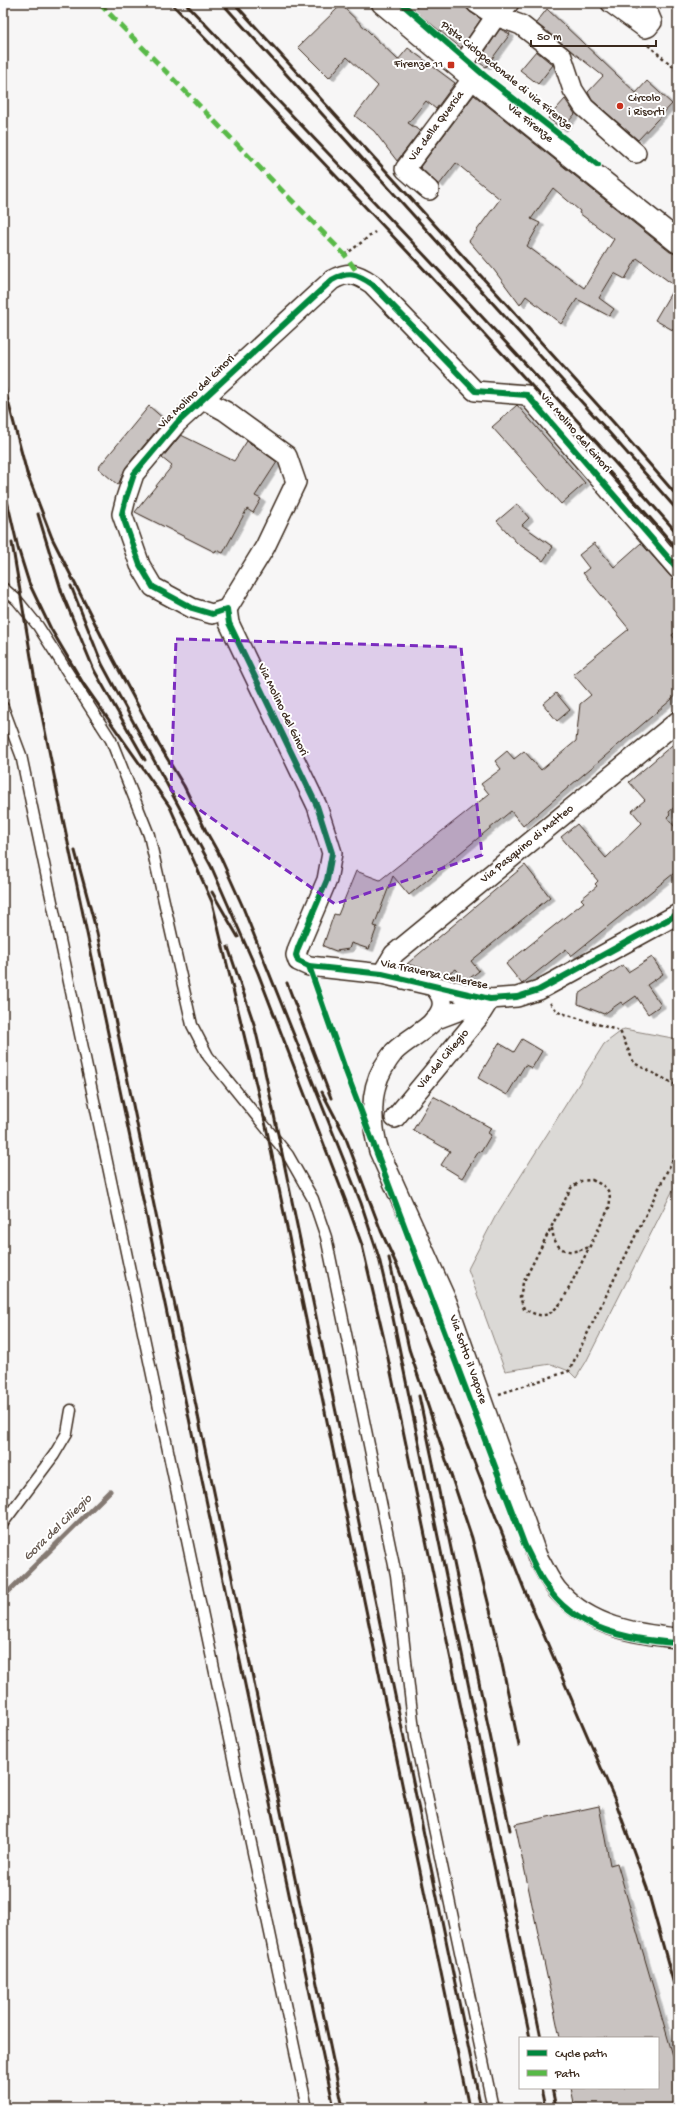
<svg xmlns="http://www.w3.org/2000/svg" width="681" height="2111" font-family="'Gochi Hand',sans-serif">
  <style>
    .green { fill: #dbd9d6; stroke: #8b827a }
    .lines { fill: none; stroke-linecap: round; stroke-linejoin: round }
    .stream { stroke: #847972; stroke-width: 5 }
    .building { fill: #c9c3c1; stroke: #3b2a1e; fill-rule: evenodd; filter: url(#shadow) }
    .service-casing { stroke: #3b2a1e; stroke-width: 13 }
    .minor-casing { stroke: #3b2a1e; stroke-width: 22 }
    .secondary-casing { stroke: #3b2a1e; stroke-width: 25 }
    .path { stroke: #3b2a1e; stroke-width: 2.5; stroke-dasharray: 3 3; stroke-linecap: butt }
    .service { stroke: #fff; stroke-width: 10 }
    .minor { stroke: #fff; stroke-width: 19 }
    .secondary { stroke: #fff; stroke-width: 22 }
    .rail { stroke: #3b2a1e; stroke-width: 3 }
    .quiet { stroke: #58b947; stroke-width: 5; stroke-dasharray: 10 5; stroke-linecap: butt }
    .cycleway-casing { stroke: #fff; stroke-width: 8 }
    .cycleway { stroke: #00873e; stroke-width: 6 }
    .marked { fill: #7b2cbf; fill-opacity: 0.2; stroke: #7b2cbf; stroke-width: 3; stroke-dasharray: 8 5; stroke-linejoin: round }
    .poi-dot { fill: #c8321e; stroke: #fff; stroke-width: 1.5 }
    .labels { text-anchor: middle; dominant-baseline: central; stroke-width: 4; stroke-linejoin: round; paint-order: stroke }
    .poi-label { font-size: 12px; fill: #3b2a1e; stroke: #fff; text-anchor: end }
    .street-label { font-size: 12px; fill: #3b2a1e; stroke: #fff }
    .water-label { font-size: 13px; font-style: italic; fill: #65584f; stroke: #fff }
  </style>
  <defs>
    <filter id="shadow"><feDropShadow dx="4.5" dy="2.5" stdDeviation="0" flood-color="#0004"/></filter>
  </defs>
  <rect width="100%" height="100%" fill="#f7f6f6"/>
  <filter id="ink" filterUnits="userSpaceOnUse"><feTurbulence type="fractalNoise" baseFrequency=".025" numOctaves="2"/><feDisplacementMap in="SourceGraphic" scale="8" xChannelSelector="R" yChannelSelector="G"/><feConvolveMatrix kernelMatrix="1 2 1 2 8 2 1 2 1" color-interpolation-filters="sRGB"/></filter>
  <g filter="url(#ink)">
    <!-- green -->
    <path class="green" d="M624,1029L678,1039V1180L586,1362L576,1378L569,1371L551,1364L505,1371L468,1269L495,1217L604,1044Z"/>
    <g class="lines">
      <!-- stream -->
      <path class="stream" d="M3,1597L110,1491"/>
    </g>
    <!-- building -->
    <g class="building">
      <path d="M421,3H465L470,12L481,19L461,48L414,10Z"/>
      <path d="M341,5L398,60L408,48L455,83L436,109L426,101L408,123L420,131L397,161L374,131L355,116L378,86L347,57L329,78L298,47Z"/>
      <path d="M547,9L636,93L647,81L672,104L638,140L592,100L588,92L603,76L536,23Z"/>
      <path d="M500,29L510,34L486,67L478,62Z"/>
      <path d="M536,51L553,65L538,84L520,70Z"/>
      <path d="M474,95L670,252L678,254V333L655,320L675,286L637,258L625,279L614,273L599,298L614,309L609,316L577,299L561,324L526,296L520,305L494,270L469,241L500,199L456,163L439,185L420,167ZM553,188L580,211L579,213L614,239L584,288L527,246L540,223L531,219Z"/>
      <path d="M565,99L575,114L562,129L548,118Z"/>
      <path d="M517,405L585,483L561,504L492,427Z"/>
      <path d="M149,406L165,420L126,467L118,485L98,468Z"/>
      <path d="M181,435L234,461L247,441L277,462L255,496L261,499L253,513L247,509L223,553L216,550L215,552L135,512L172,466L162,458Z"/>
      <path d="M517,504L529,518L522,525L553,547L543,561L517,543L497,521Z"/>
      <path d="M594,543L614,567L641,543L670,576L678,580V630L672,635L678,643V694L523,826L511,811L409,895L393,876L374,926L377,927L369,949L351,943L349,949L336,951L323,946L334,914L338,915L356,871L380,880L489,794L481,784L501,769L495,761L507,751L514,759L524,751L541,770L576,741L580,704L591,695L573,674L629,629L583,573L589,568L579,555Z"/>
      <path d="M556,693L570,710L557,721L543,704Z"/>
      <path d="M678,740V804L669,812L670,814L667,817L678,831V870L571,956L566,949L522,984L506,964L584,902L581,899L597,886L595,884L598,881L561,837L577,824L606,858L642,823L632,811L645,800L629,782Z"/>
      <path d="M525,865L550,897L471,961L479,971L466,981L456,969L447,975L407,964Z"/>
      <path d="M652,957L663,974L647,985L661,1005L648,1014L636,996L623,1005L621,1002L604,1014L578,1004L579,994L623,965L628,972Z"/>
      <path d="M522,1039L542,1051L532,1068L525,1065L507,1095L478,1078L499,1043L514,1052Z"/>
      <path d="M433,1096L491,1128L488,1133L491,1135L481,1152L479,1151L462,1178L441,1165L450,1151L413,1130Z"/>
      <path d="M599,1806L610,1865L617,1863L678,2073V2108H575L571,2088H658V2038H560L515,1824Z"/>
    </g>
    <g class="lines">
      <defs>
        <g id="service">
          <path d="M3,588L17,600L38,626L111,740L149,835L192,1025L208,1056L288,1155L313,1199L326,1237L396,1575L415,1738L493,2108"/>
          <path d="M3,707L21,755L307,2108"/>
          <path d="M3,1523L54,1455L67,1433L71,1410"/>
        </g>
        <g id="minor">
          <path d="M476,3L496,16L521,25L562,57L573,90L584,107L636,153"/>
          <path d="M611,3L645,28L648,27L652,22L644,3"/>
          <path d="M461,67L496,16L509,3"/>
          <path id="s1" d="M429,190L405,169L473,78"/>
          <path d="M203,399L225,411L287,456L296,482L265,547L227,609"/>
          <path d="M678,569L527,395L475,391L372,284C356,273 349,271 332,280L177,423L134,474L126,498L122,514L140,565L153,587L192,608L212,614L227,609L229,623L317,806L332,853L327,880L298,948L296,955L298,961L309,966L382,974L490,999L517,997L539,990L678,914"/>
          <path id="s2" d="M382,974L394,954L678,721"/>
          <path id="s3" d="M433,985C439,992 445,1000 441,1010C435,1027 406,1039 394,1052C390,1057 386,1063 383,1068C369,1092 371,1125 379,1151L447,1302L537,1556C544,1567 550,1583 560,1593C591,1626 634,1634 678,1638"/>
          <path d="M434,1020L490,999"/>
          <path id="s4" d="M395,1118L478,1018L490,999"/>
        </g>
        <g id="secondary">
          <path id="s5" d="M383,3L473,78L678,242"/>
        </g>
      </defs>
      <!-- service casing -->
      <use href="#service" class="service-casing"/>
      <!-- minor casing -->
      <use href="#minor" class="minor-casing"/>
      <!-- secondary casing -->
      <use href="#secondary" class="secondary-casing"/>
      <!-- path -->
      <g class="path">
        <path d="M648,45L678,71"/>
        <path d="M345,255L375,232"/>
        <path d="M550,1003L558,1012L620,1031L634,1063L678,1086"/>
        <path d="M592,1180C608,1187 612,1191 609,1208L562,1302C548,1317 543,1319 524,1309L520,1297L523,1283L571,1188L581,1181Z"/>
        <path d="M552,1228C554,1251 568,1256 589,1247"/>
        <path d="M499,1394L569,1371L678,1149"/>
      </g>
      <!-- service -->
      <use href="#service" class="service"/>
      <!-- minor -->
      <use href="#minor" class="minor"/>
      <!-- secondary -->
      <use href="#secondary" class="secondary"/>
      <!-- rail -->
      <g class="rail">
        <path d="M171,3C343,183 515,362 678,550"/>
        <path d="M185,3C352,178 519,352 678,534"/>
        <path d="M222,3L606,429L678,511"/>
        <path d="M234,3L614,423L678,497"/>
        <path d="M3,382L28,477"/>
        <path d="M27,473L52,538L113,659L159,745L184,786L206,831L220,856L242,905L361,1203L379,1258L392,1313L541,2038"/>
        <path d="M3,483L18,548L29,583L51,629L83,683L170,807L212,902L266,1126L469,2108"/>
        <path d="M38,514L62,593L94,670L145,760"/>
        <path d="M12,543L35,681L59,800L334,2108"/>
        <path d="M71,586L102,664L211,866L258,973L350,1212L362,1245L384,1339L530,2038"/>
        <path d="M75,851L97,933L343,2108"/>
        <path d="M212,892L238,937"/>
        <path d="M228,947L254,1024L263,1062L481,2108"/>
        <path d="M287,983L331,1098"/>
        <path d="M322,1092L345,1136L381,1231L399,1270L524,1589L615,1800L647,1888L678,1999"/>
        <path d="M389,1258L409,1349L472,1538L495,1630L519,1746"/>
        <path d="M419,1396L510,1830"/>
        <path d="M541,2088L545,2108"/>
        <path d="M552,2088L556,2108"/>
      </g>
      <!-- quiet -->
      <path class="quiet" d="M99,3L345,255L360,276"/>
      <defs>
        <g id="cycleway">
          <path d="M401,3L485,76L598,165"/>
          <path d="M678,569L527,395L475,391L372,284C356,273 349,271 332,280L177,423L134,474L126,498L122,514L140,565L153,587L192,608L212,614L227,609L229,623L317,806L332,853L327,880L298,948L296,955L298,961L309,966L382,974L490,999L517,997L539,990L678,914"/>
          <path d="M309,966L344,1066L525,1546C532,1559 537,1572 545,1584C574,1630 629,1640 678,1643"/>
        </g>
      </defs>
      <!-- cycleway casing -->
      <use href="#cycleway" class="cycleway-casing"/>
      <!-- cycleway -->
      <use href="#cycleway" class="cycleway"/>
    </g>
  </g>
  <!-- marked area -->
  <path class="marked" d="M176,639L461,647L482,855L335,904L171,790Z"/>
  <!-- markers -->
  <g class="poi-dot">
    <rect x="447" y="61" width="8" height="8" rx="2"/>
    <circle cx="620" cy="106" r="4"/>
  </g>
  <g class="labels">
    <!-- poi labels -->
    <g class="poi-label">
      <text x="443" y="65">Firenze 11</text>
      <text x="628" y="99" text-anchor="start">Circolo<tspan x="628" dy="14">i Risorti</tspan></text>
    </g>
    <!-- street labels -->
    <g class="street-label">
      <text transform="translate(506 76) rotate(39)">Pista Ciclopedonale di via Firenze</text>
      <text stroke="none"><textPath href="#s5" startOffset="190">Via Firenze</textPath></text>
      <text stroke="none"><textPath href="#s1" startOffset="85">Via della Quercia</textPath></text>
      <text transform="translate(197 392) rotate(-44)">Via Molino del Ginori</text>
      <text transform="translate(575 433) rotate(49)">Via Molino del Ginori</text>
      <text transform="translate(282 710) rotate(64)">Via Molino del Ginori</text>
      <text stroke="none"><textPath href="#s2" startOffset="196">Via Pasquino di Matteo</textPath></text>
      <text transform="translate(434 975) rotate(12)">Via Traversa Cellerese</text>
      <text stroke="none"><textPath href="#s4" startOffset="76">Via del Ciliegio</textPath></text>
      <text stroke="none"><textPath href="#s3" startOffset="423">Via Sotto il Vapore</textPath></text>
    </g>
    <!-- water labels -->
    <g class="water-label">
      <text transform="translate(58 1528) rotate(-44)">Gora del Ciliegio</text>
    </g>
  </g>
  <!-- margin -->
  <rect width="681" height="2111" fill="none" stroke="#fff" stroke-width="16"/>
  <rect x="8" y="8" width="665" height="2095" fill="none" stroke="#3b2a1e" stroke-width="1.5" filter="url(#ink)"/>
  <!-- legend -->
  <rect x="519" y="2037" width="140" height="52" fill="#ffffff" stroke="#b1aaa5"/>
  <rect x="527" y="2050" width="20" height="6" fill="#00873e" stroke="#b1aaa5"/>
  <text x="555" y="2057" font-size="12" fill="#3b2a1e">Cycle path</text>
  <rect x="527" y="2070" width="20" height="6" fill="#58b947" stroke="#b1aaa5"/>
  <text x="555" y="2077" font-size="12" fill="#3b2a1e">Path</text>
  <!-- scale -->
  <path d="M531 40v6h125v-6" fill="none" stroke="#3b2a1e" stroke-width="2"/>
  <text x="537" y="40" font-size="12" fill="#3b2a1e" stroke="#ffffff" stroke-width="3" paint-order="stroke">50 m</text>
</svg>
